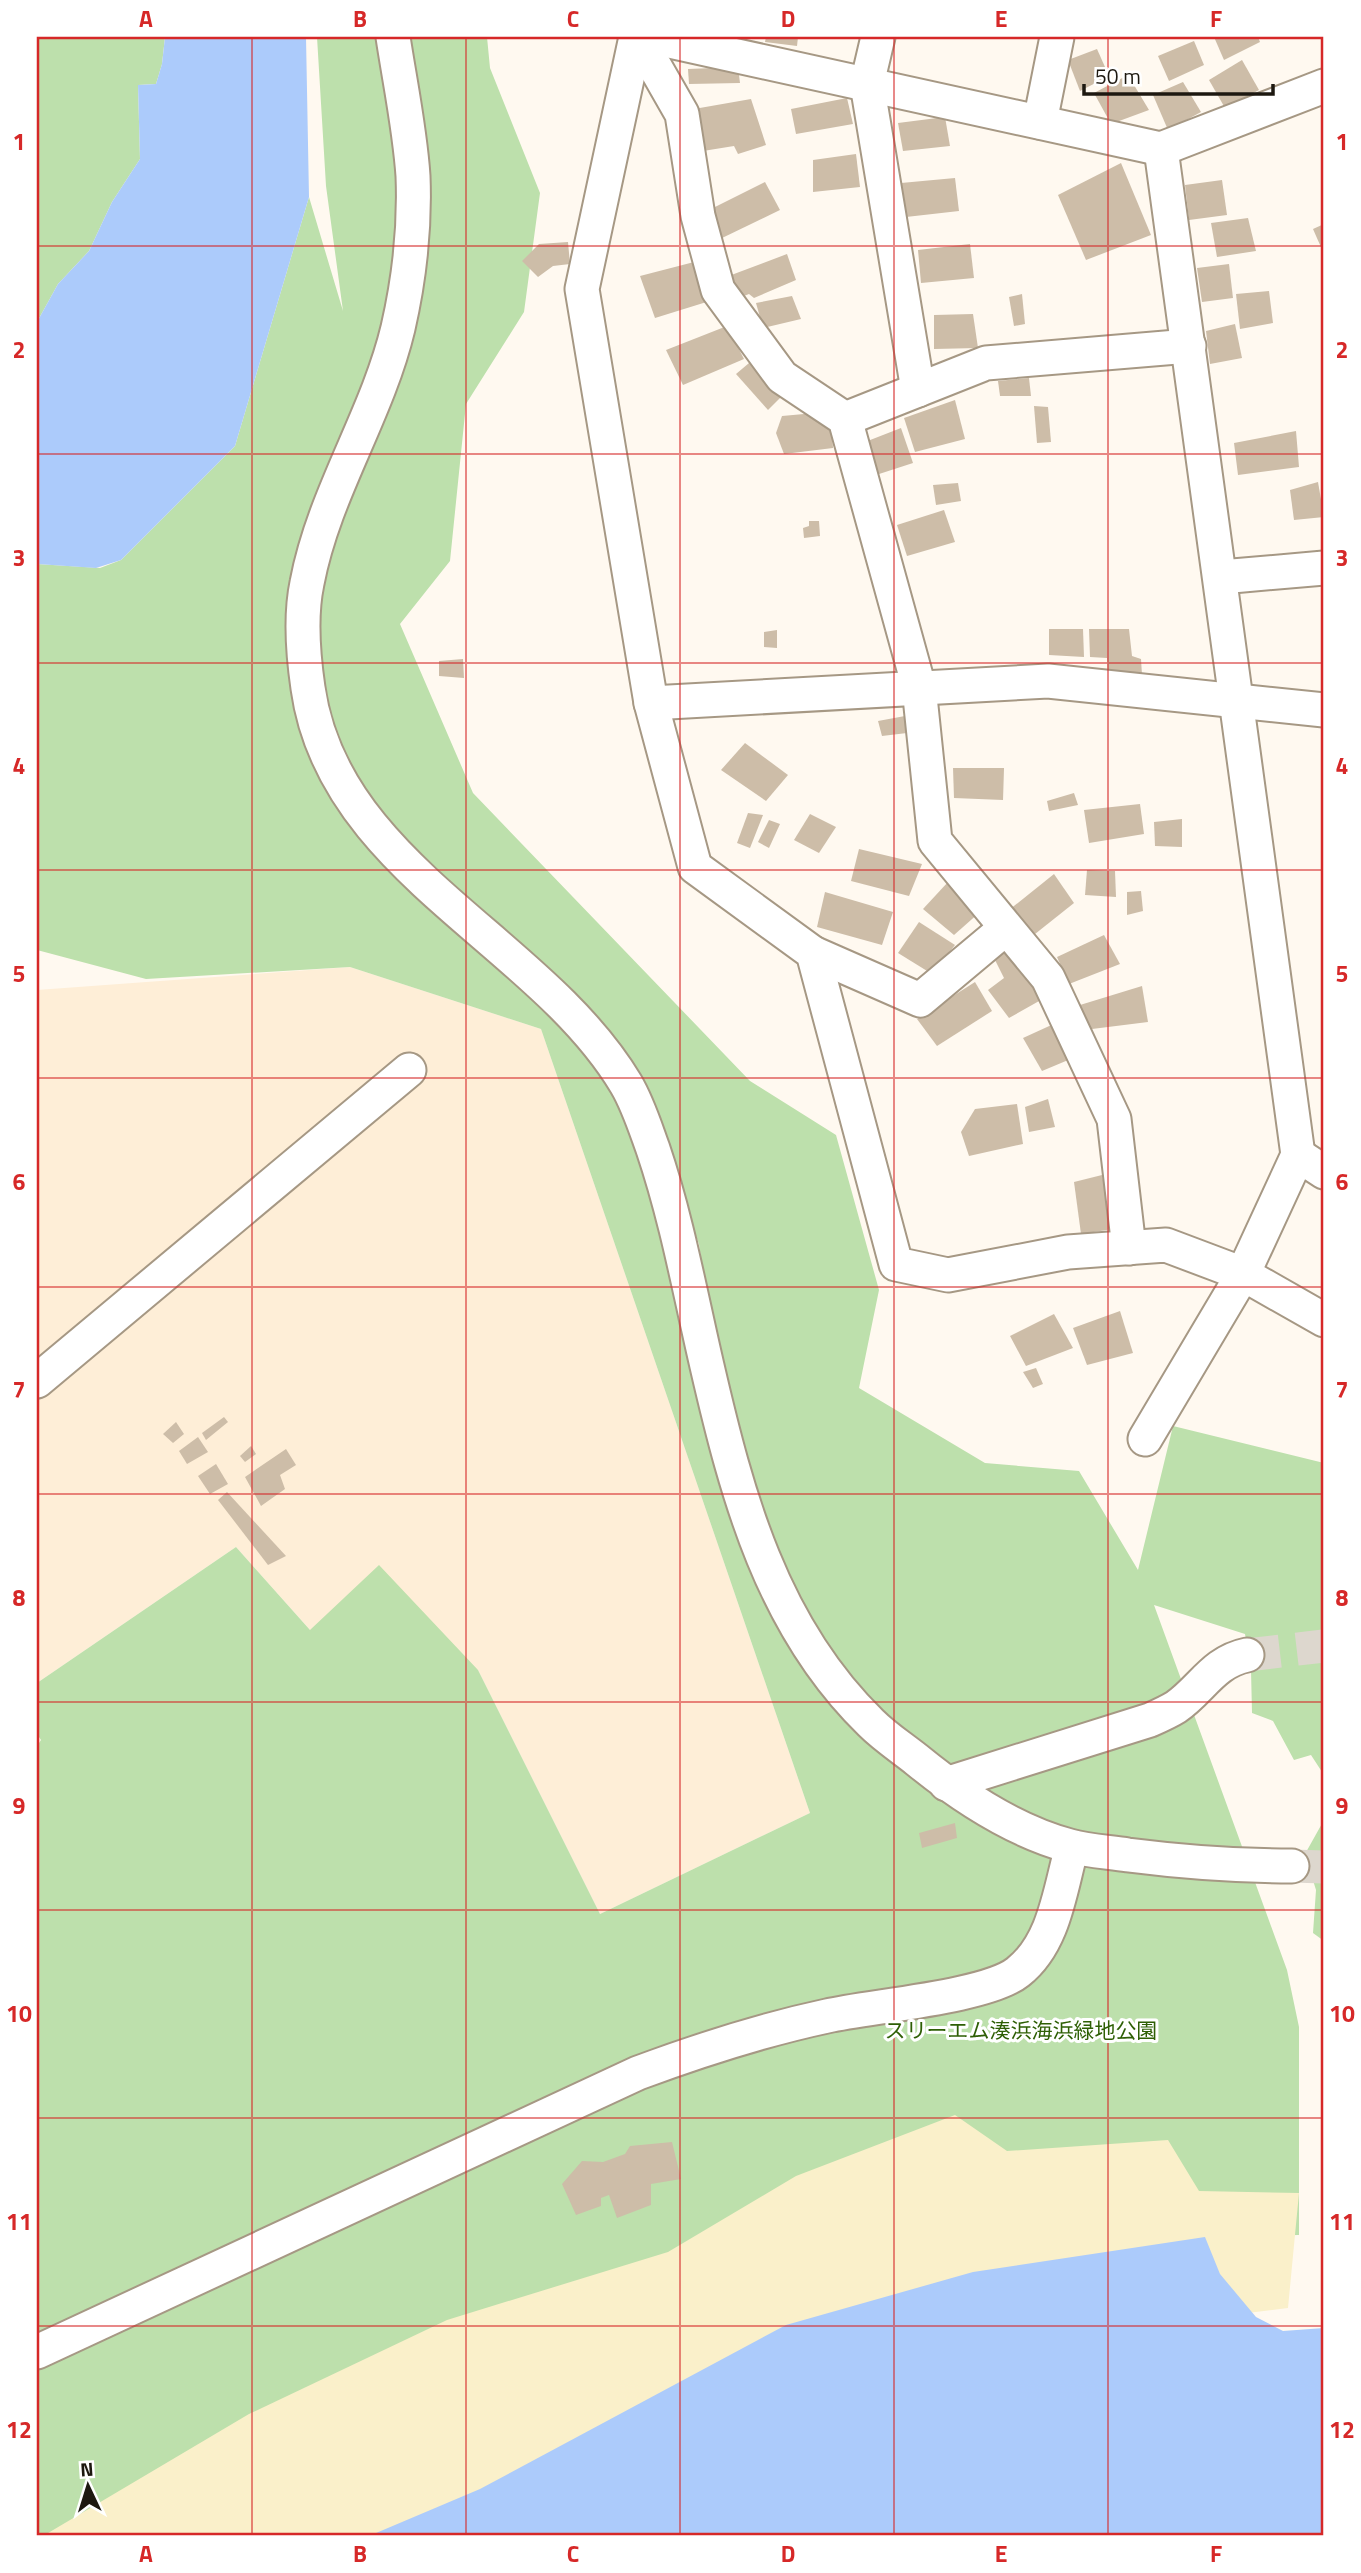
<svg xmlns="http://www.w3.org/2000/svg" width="1361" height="2573" font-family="'Titillium Web','Noto Sans JP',sans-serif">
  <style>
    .built { fill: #feeed7 }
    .green { fill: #bde0ac; fill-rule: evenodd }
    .sand { fill: #faf0ca }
    .water { fill: #accbfb }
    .building { fill: #cdbda8 }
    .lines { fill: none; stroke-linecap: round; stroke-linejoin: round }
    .minor-tunnel { stroke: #ddd7ce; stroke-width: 33; stroke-dasharray: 33 17; stroke-linecap: butt }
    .minor-casing { stroke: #a69884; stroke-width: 37 }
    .minor { stroke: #fff; stroke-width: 33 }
    .grid { fill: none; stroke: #d62828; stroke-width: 2; stroke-opacity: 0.55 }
    .labels { text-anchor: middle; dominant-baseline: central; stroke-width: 6; stroke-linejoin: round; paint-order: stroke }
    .park-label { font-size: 21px; fill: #2e5f05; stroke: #fff }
    .neatline { fill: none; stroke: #d62828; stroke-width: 2.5 }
    .grid-label { font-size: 23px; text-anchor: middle; font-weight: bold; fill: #d62828 }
  </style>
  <rect width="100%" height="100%" fill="#fff9f0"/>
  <!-- built -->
  <path class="built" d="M350,967L541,1029L810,1813L600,1914L478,1670L311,1631L236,1547L37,1683V990Z"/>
  <!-- green -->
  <g class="green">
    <path d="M37,37H165L162,64L156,84L138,85L140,159L112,202L89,251L58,284L37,322Z"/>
    <path d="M317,37H487L490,68L540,193L524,312L466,404L450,561L400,624L473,793L750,1081L836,1135L879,1290L859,1388L985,1463L1079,1471L1138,1570L1173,1426L1324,1463V1775L1311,1755L1294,1760L1273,1721L1252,1713L1251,1670L1245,1634L1154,1605L1287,1970L1299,2027V2235L1205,2237L369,2536H37V1746L41,1740L37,1734V1683L236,1547L310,1630L379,1565L478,1670L600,1914L810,1813L541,1029L350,967L146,979L37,950V564L100,568L121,560L235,446L309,197L343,311L326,186ZM648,1106L699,1244L720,1389Z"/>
    <path d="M1324,1820V1941L1313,1933L1316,1890L1305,1854Z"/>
  </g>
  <!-- sand -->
  <path class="sand" d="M955,2115L1007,2151L1168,2140L1199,2191L1299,2193L1288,2308L956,2349L593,2536H43L249,2414L447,2320L668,2252L796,2176Z"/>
  <!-- water -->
  <g class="water">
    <path d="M165,37H306L309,197L235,446L121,560L96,568L37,564V322L58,284L89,251L112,202L140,159L138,85L156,84L162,64Z"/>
    <path d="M1205,2237L1220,2274L1256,2317L1283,2331L1324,2328V2536H369L480,2489L786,2325L973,2272Z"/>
  </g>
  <!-- building -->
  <g class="building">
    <path d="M766,37H798L797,46L765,42Z"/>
    <path d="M1214,37H1258L1260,42L1224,60Z"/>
    <path d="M1194,41L1204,65L1169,81L1158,56Z"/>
    <path d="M1097,49L1109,76L1080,91L1068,60Z"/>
    <path d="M1242,60L1259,90L1225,108L1209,80Z"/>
    <path d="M738,67L740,83L689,84L688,69Z"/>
    <path d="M1128,75L1149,110L1111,124L1094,93Z"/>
    <path d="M1183,82L1201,112L1168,130L1153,95Z"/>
    <path d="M847,98L853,124L796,134L791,109Z"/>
    <path d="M751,99L766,145L738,154L734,146L703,151L694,109Z"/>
    <path d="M945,117L950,146L903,151L898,123Z"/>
    <path d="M856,154L860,187L813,192V160Z"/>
    <path d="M1121,163L1151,235L1086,260L1058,195Z"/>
    <path d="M955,178L959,211L906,217L901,183Z"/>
    <path d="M1222,180L1227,215L1189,220L1185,185Z"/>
    <path d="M765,182L780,210L720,239L709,210Z"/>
    <path d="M1248,218L1256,251L1217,257L1211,223Z"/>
    <path d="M1324,224V254L1313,229Z"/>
    <path d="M568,242L570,264L553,266L538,277L522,261L539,244Z"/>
    <path d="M970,244L974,278L921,283L918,250Z"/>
    <path d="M787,254L796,280L754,298L749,294L734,300L726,277Z"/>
    <path d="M698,261L713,300L655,318L640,276Z"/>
    <path d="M1229,264L1233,298L1202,302L1197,268Z"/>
    <path d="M1269,291L1273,323L1240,329L1236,294Z"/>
    <path d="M1022,294L1025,324L1014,326L1009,297Z"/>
    <path d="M792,296L801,319L763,328L756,303Z"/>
    <path d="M973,314L978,348L934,349V315Z"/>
    <path d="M1235,324L1242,358L1210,364L1206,331Z"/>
    <path d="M727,326L744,359L683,385L666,350Z"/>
    <path d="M755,358L785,393L768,410L736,374Z"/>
    <path d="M1029,378L1031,396H1000L998,381Z"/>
    <path d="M955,400L965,439L915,452L904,418Z"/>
    <path d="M1034,406L1048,407L1051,442L1037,443Z"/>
    <path d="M815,413L831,420L833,448L784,454L776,433L782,416Z"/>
    <path d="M901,428L913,463L876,475L865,442Z"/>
    <path d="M1296,431L1299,467L1238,475L1234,443Z"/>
    <path d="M1318,482L1324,517L1294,520L1290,490Z"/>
    <path d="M958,483L961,501L936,505L933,485Z"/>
    <path d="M944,510L955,542L907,556L897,525Z"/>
    <path d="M809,521H819L820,536L804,538L803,528L809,526Z"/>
    <path d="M1049,629H1083L1084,657L1049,655Z"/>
    <path d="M1089,629H1129L1132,656L1141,659L1142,675L1108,678L1107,658L1090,657Z"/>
    <path d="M777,630V648L764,647V632Z"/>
    <path d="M463,659L464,678L439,676V661Z"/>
    <path d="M905,716L907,733L882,736L878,721Z"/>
    <path d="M745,743L788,775L766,801L721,770Z"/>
    <path d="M953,768H1004L1003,800L954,798Z"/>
    <path d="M1074,793L1078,805L1049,811L1047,801Z"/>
    <path d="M1140,804L1144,834L1089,843L1084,810Z"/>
    <path d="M748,813L763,815L750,848L737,843Z"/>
    <path d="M810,814L836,827L819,853L794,840Z"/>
    <path d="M1182,819V847L1155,846L1154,822Z"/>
    <path d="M769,820L780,824L769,848L758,842Z"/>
    <path d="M859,849L922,864L909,896L851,881Z"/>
    <path d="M1087,870L1115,871L1116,897L1085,895Z"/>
    <path d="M1054,874L1074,903L1030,938L1009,910Z"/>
    <path d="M948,882L980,912L954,935L923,909Z"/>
    <path d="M1141,891L1143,911L1127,915V892Z"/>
    <path d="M825,892L893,912L882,945L817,927Z"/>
    <path d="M919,922L955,945L932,974L898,953Z"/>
    <path d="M1104,935L1120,964L1069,984L1057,957Z"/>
    <path d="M1009,941L1048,996L1009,1018L988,990L1004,978L992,954Z"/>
    <path d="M975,982L992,1011L937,1046L917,1019Z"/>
    <path d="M1142,986L1148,1022L1084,1030L1080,1005Z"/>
    <path d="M1058,1022L1073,1058L1042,1071L1023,1038Z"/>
    <path d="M1048,1099L1055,1127L1029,1132L1025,1107Z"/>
    <path d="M1017,1104L1023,1144L969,1156L961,1132L975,1109Z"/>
    <path d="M1102,1175L1113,1229L1081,1234L1074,1182Z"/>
    <path d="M1120,1311L1133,1353L1087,1365L1073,1328Z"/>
    <path d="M1054,1314L1073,1348L1026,1366L1010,1336Z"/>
    <path d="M1036,1368L1043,1384L1033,1388L1023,1372Z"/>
    <path d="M224,1417L228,1422L206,1440L202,1433Z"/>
    <path d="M176,1422L184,1434L173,1443L163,1434Z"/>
    <path d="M198,1437L208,1452L187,1464L179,1451Z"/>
    <path d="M251,1446L256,1454L245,1462L240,1456Z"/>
    <path d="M286,1449L296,1465L280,1475L285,1489L261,1506L245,1477Z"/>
    <path d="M216,1464L228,1484L210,1494L198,1476Z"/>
    <path d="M227,1492L286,1556L268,1565L218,1500Z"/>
    <path d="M955,1823L957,1838L922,1848L919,1833Z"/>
    <path d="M672,2142L681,2179L651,2184V2205L617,2218L609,2195L601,2198V2206L576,2215L562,2184L582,2161L603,2162L625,2154L630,2146Z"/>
  </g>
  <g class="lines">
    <!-- minor-tunnel -->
    <g class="minor-tunnel">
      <path d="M1247,1655L1324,1646"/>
      <path d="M1292,1866L1324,1867"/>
    </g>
    <defs>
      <g id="minor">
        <path d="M393,37C400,83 410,130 413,176C415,226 409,280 398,328C377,416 324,493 307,583C300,616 303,654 308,688C333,868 540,940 626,1084C638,1104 645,1127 653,1149C677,1220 690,1293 707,1366C737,1496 772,1627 871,1723C885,1737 902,1748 917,1760C961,1796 1014,1831 1070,1846C1088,1851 1109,1852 1128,1855C1183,1862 1236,1866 1292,1866"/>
        <path d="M636,37L582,289L651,703L695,867L813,953L896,1264L948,1275L1068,1252L1166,1245L1243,1274L1324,1320"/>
        <path d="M638,37L682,114L698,216L718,290L782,377L845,419L919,687L935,841L1048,978L1114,1119L1129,1248"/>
        <path d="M651,37L1161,149L1324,86"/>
        <path d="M878,37L867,84L918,390"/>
        <path d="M1040,122L1057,37"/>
        <path d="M845,419L986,363L1189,346"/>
        <path d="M1221,577L1324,568"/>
        <path d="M651,703L1048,681L1324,710"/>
        <path d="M813,953L920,1000L1006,928"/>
        <path d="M1298,1155L1324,1172"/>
        <path d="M37,1381L409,1070"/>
        <path d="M1145,1439L1243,1274L1298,1155L1161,149"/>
        <path d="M946,1784L1150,1720C1159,1716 1168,1712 1176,1707C1202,1689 1213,1662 1247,1655"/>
        <path d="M37,2352L638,2073C700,2050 762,2030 827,2016C871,2006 987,1997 1018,1972C1055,1943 1060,1889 1072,1847"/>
      </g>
    </defs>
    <!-- minor casing -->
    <use href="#minor" class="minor-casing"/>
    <!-- minor -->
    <use href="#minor" class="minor"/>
  </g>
  <!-- grid -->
  <path class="grid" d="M252,37V2536M466,37V2536M680,37V2536M894,37V2536M1108,37V2536M37,246H1324M37,454H1324M37,663H1324M37,870H1324M37,1078H1324M37,1287H1324M37,1494H1324M37,1702H1324M37,1910H1324M37,2118H1324M37,2326H1324"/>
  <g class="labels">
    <!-- park labels -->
    <g class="park-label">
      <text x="1021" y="2030">スリーエム湊浜海浜緑地公園</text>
    </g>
  </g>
  <!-- border -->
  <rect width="1361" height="2573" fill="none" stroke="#ffffff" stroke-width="77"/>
  <!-- north arrow -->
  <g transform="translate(88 2486) rotate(356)" stroke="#ffffff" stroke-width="5" paint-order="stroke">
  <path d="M0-5L12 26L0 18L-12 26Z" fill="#1d1810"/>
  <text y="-10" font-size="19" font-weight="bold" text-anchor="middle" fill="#1d1810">N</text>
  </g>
  <!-- scale -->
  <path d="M1084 84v10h189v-10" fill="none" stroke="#1d1810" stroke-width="3.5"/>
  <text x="1095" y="84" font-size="21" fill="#1d1810" stroke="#ffffff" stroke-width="5" paint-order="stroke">50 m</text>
  <rect x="38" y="38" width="1284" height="2496" class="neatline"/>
  <g class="grid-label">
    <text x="146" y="27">A</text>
    <text x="360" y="27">B</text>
    <text x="573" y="27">C</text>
    <text x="788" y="27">D</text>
    <text x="1001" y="27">E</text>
    <text x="1216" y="27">F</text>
    <text x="19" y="150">1</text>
    <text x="1342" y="150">1</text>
    <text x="19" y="358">2</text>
    <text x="1342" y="358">2</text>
    <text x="19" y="566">3</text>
    <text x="1342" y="566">3</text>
    <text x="19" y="774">4</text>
    <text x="1342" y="774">4</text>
    <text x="19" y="982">5</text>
    <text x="1342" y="982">5</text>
    <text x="19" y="1190">6</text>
    <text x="1342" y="1190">6</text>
    <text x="19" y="1398">7</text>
    <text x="1342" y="1398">7</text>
    <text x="19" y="1606">8</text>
    <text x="1342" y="1606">8</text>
    <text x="19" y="1814">9</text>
    <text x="1342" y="1814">9</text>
    <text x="19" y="2022">10</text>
    <text x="1342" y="2022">10</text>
    <text x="19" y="2230">11</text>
    <text x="1342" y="2230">11</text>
    <text x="19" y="2438">12</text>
    <text x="1342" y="2438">12</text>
    <text x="146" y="2562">A</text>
    <text x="360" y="2562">B</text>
    <text x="573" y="2562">C</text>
    <text x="788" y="2562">D</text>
    <text x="1001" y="2562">E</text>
    <text x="1216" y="2562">F</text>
  </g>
</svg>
